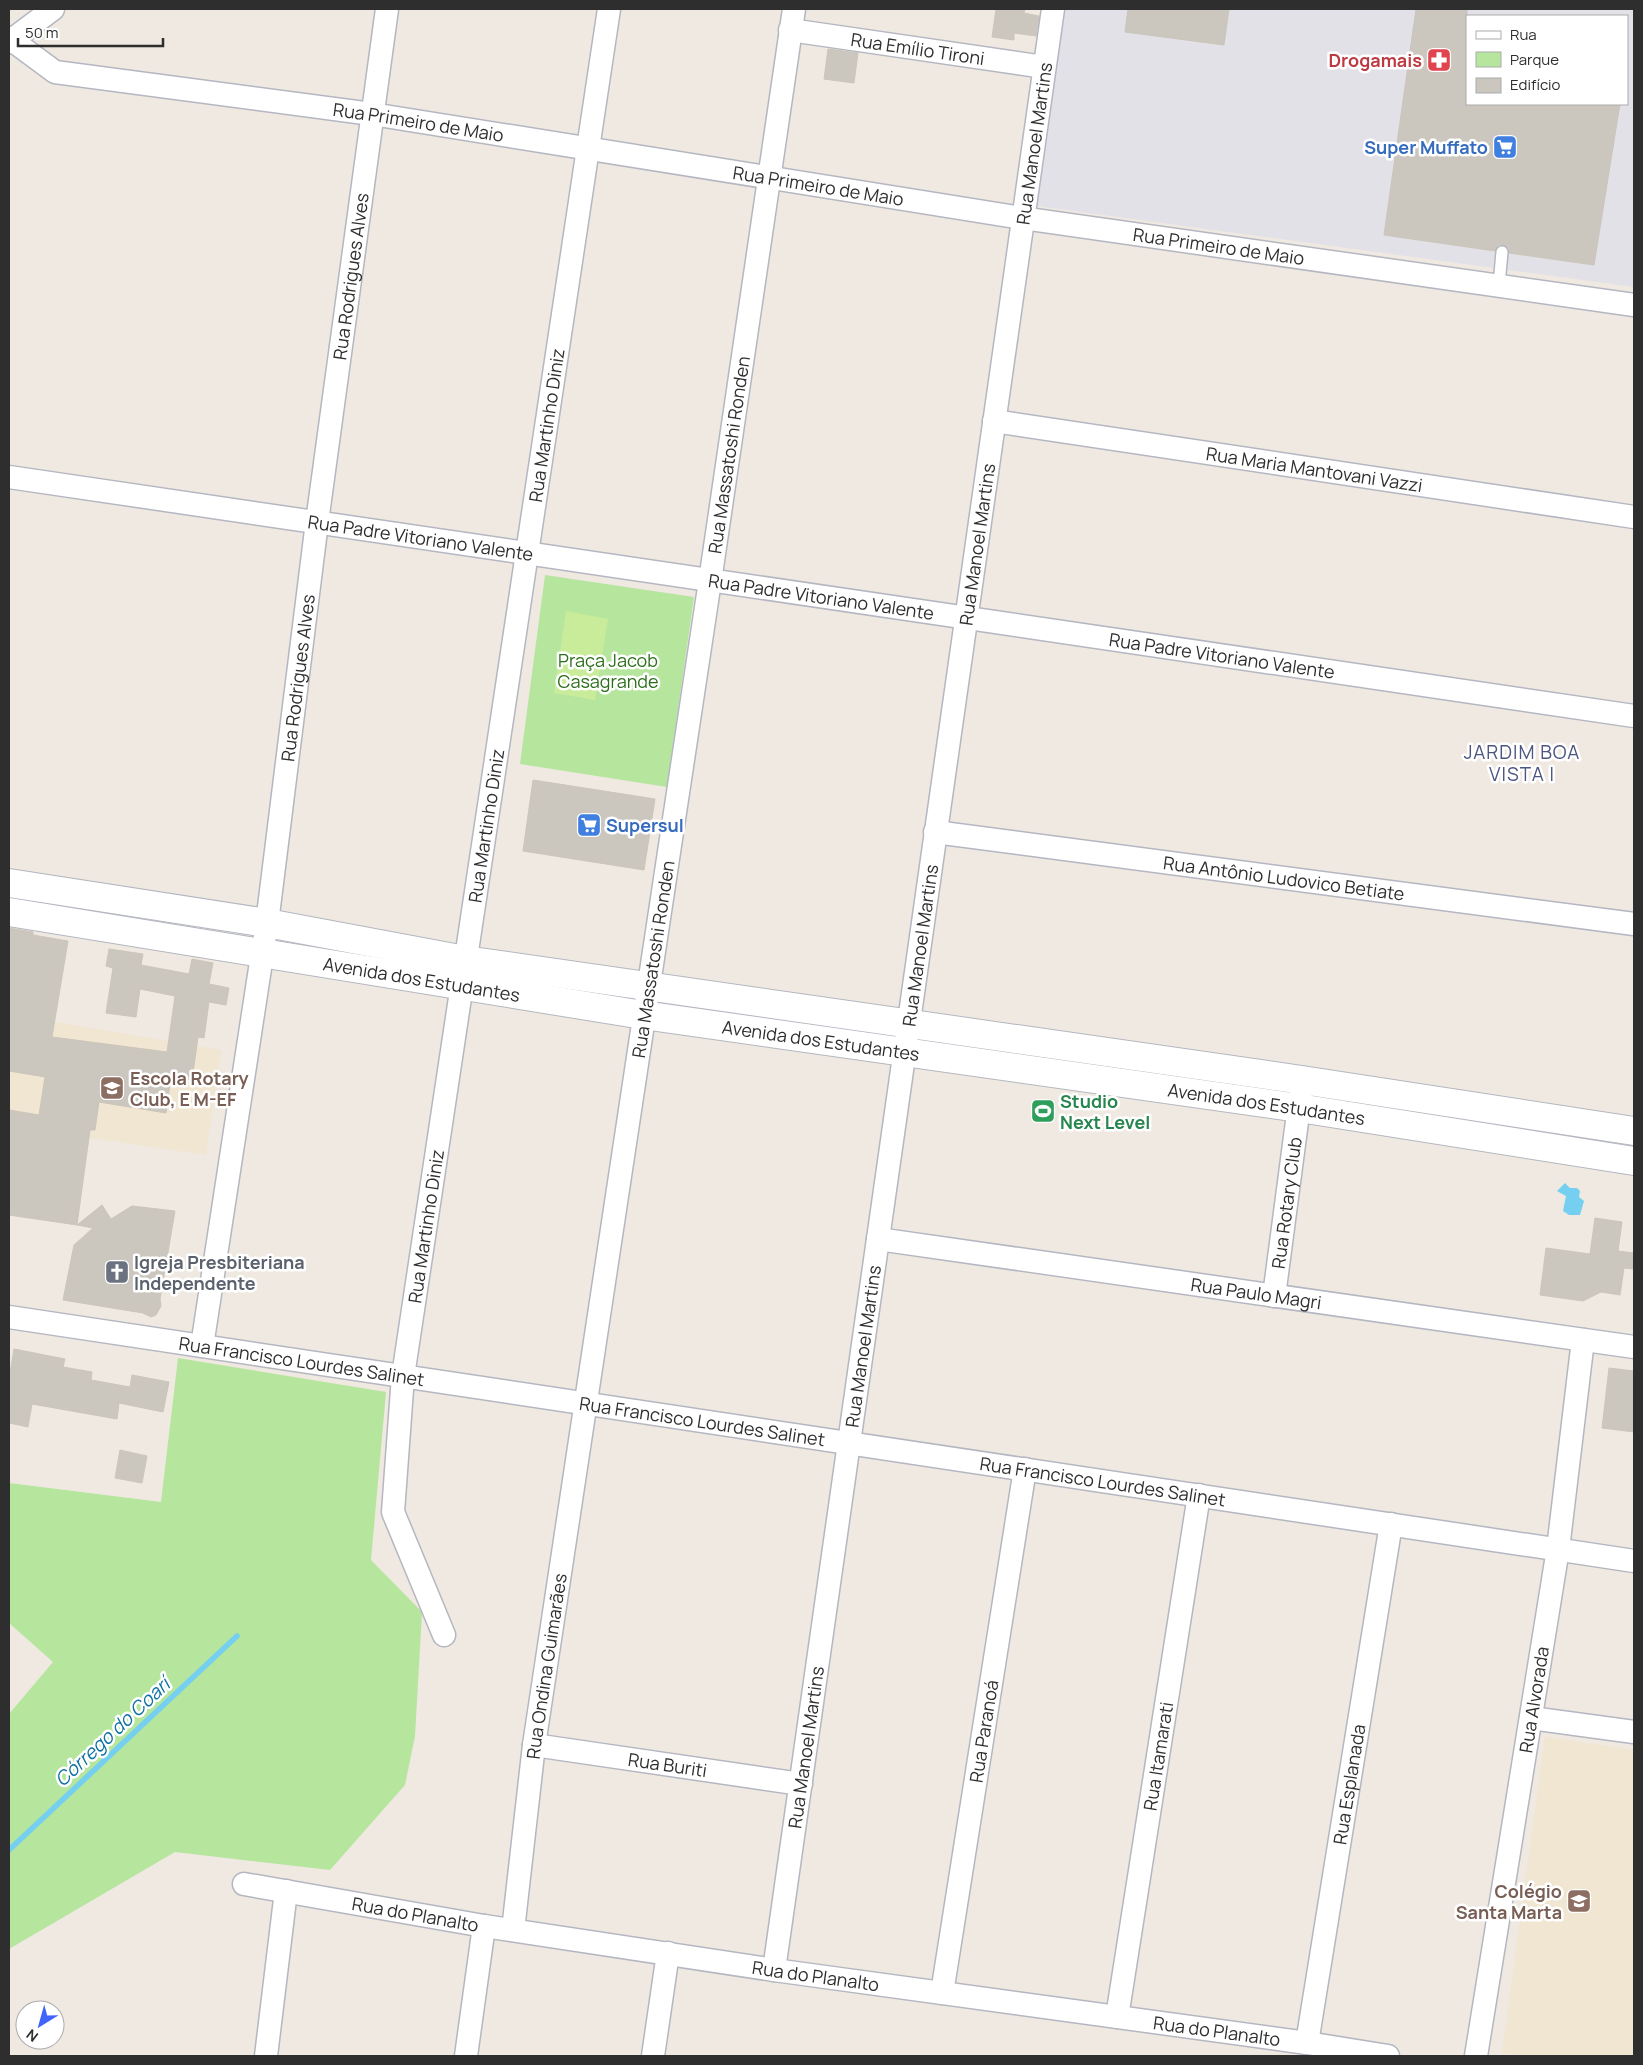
<svg xmlns="http://www.w3.org/2000/svg" width="1643" height="2065" font-family="Manrope,sans-serif">
  <style>
    .industrial { fill: #e3e1e8; fill-rule: evenodd }
    .education { fill: #f0e6d1 }
    .green { fill: #b6e59e }
    .pitch { fill: #c9ec9a }
    .water { fill: #75cff0 }
    .lines { fill: none; stroke-linecap: round; stroke-linejoin: round }
    .stream { stroke: #75cff0; stroke-width: 5.5 }
    .building { fill: #cbc7bf; stroke: #cbc5ba }
    .lane-casing { stroke: #b4b7c1; stroke-width: 14 }
    .street-casing { stroke: #b4b7c1; stroke-width: 25 }
    .secondary-casing { stroke: #b4b7c1; stroke-width: 30 }
    .lane { stroke: #fff; stroke-width: 11 }
    .street { stroke: #fff; stroke-width: 22 }
    .secondary { stroke: #fff; stroke-width: 28 }
    .labels { text-anchor: middle; dominant-baseline: central; stroke-width: 5; stroke-linejoin: round; paint-order: stroke }
    .street-label { font-size: 18px; fill: #2e2e2e; stroke: #fff }
    .health-label { font-size: 18px; font-weight: bold; fill: #be3a42; stroke: #fff; text-anchor: end }
    .shop-label { font-size: 18px; font-weight: bold; fill: #366cbe; stroke: #fff; text-anchor: end }
    .park-label { font-size: 18px; fill: #2c6e1b; stroke: #fff }
    .education-label { font-size: 18px; font-weight: bold; fill: #785e54; stroke: #fff; text-anchor: start }
    .leisure-label { font-size: 18px; font-weight: bold; fill: #27864d; stroke: #fff; text-anchor: start }
    .worship-label { font-size: 18px; font-weight: bold; fill: #5b616d; stroke: #fff; text-anchor: start }
    .neighbourhood-label { font-size: 19px; letter-spacing: 1px; fill: #4d5680; stroke: #fff }
    .water-label { font-size: 19px; font-style: italic; fill: #0d6fa3; stroke: #fff }
  </style>
  <rect width="100%" height="100%" fill="#efe9e1"/>
  <!-- industrial -->
  <path class="industrial" d="M1062,9H1634V287L1037,206ZM1467,16H1627V104H1467Z"/>
  <!-- education -->
  <g class="education">
    <path d="M9,1014L221,1050L206,1155L9,1126Z"/>
    <path d="M1545,1737L1634,1750V2056H1523L1502,2053Z"/>
  </g>
  <!-- green -->
  <g class="green">
    <path d="M545,575L694,597L667,787L520,764Z"/>
    <path d="M178,1358L386,1392L371,1560L422,1612L415,1736L405,1785L330,1870L175,1852L9,1949V1714L53,1662L9,1623V1483L161,1502Z"/>
  </g>
  <!-- pitch -->
  <path class="pitch" d="M566,611L608,619L595,700L554,693Z"/>
  <!-- water -->
  <path class="water" d="M1565,1183L1570,1188H1577L1580,1191L1579,1197L1584,1201L1580,1215H1569L1563,1211L1566,1196L1557,1191Z"/>
  <g class="lines">
    <!-- stream -->
    <path class="stream" d="M9,1850L237,1636"/>
  </g>
  <!-- building -->
  <g class="building">
    <path d="M996,9H1025L1024,13L1039,16L1036,36L1014,33V40L992,37Z"/>
    <path d="M1128,9H1229L1224,45L1125,32Z"/>
    <path d="M1416,9H1467V104H1620L1594,265L1509,253V248L1503,245H1498L1495,251L1384,235Z"/>
    <path d="M828,49L858,53L854,83L824,79Z"/>
    <path d="M533,780L655,799L644,870L523,851Z"/>
    <path d="M9,928L33,932V935L68,941L52,1037L167,1052L175,996L140,989L136,1017L106,1013L113,968L106,966L109,949L143,954L141,965L189,974L192,959L213,963L209,984L229,988L226,1005L209,1002L204,1038L198,1037L192,1080L171,1077L166,1113L99,1102L95,1130H90L77,1225L9,1215V1110L39,1115L45,1077L9,1071Z"/>
    <path d="M102,1205L111,1219L132,1206L175,1211L160,1299L161,1306L156,1315L151,1317L143,1313L63,1300L74,1245L93,1228L77,1225Z"/>
    <path d="M1595,1218L1622,1222L1618,1251L1634,1253L1633,1269L1624,1268L1620,1295L1601,1292L1583,1301L1540,1295L1546,1248L1590,1254Z"/>
    <path d="M14,1349L65,1359L63,1367L92,1372L91,1380L130,1387L132,1375L169,1382L163,1412L119,1403L117,1419L32,1404L28,1427L9,1423V1379Z"/>
    <path d="M1609,1368L1634,1371V1432L1602,1428Z"/>
    <path d="M120,1450L147,1456L142,1483L115,1478Z"/>
  </g>
  <g class="lines">
    <defs>
      <path id="lane" d="M1499,285L1502,252"/>
      <g id="street">
        <path id="s1" d="M790,30L1044,67"/>
        <path id="s2" d="M9,38L55,72L372,114L1022,218L1634,305"/>
        <path d="M9,42L53,9"/>
        <path id="s3" d="M994,421L1634,517"/>
        <path id="s4" d="M9,477L1634,716"/>
        <path id="s5" d="M935,832L1634,924"/>
        <path id="s6" d="M878,1239L1634,1347"/>
        <path id="s7" d="M1274,1296L1301,1091"/>
        <path id="s8" d="M9,1317L1634,1561"/>
        <path id="s9" d="M202,1346L267,923L317,522L387,9"/>
        <path id="s10" d="M444,1635L393,1512L403,1376L609,9"/>
        <path d="M1531,1718L1634,1732"/>
        <path id="s11" d="M534,1745L801,1784"/>
        <path id="s12" d="M244,1884L484,1926L774,1970L1307,2043L1388,2056"/>
        <path id="s13" d="M513,1930L534,1745L710,581L794,9"/>
        <path id="s14" d="M774,1970L1053,9"/>
        <path id="s15" d="M942,1993L1025,1469"/>
        <path id="s16" d="M1117,2017L1199,1495"/>
        <path id="s17" d="M1307,2043L1391,1524"/>
        <path d="M266,2056L286,1891"/>
        <path d="M466,2056L484,1926"/>
        <path d="M653,2056L668,1953"/>
        <path id="s18" d="M1476,2056L1558,1549L1583,1340"/>
      </g>
      <g id="secondary">
        <path d="M9,883L267,923L465,960L1302,1080L1634,1131"/>
        <path id="s19" d="M9,912L643,1015L1299,1108L1634,1161"/>
      </g>
    </defs>
    <!-- lane casing -->
    <use href="#lane" class="lane-casing"/>
    <!-- street casing -->
    <use href="#street" class="street-casing"/>
    <!-- secondary casing -->
    <use href="#secondary" class="secondary-casing"/>
    <!-- lane -->
    <use href="#lane" class="lane"/>
    <!-- street -->
    <use href="#street" class="street"/>
    <!-- secondary -->
    <use href="#secondary" class="secondary"/>
  </g>
  <!-- icons -->
  <defs>
    <symbol id="pharmacy-square" viewBox="-11 -11 22 22"><rect x="-9" y="-9" width="18" height="18" rx="4" fill="#e0444e" stroke="#fff"/><path d="M-2-6h4v4h4v4h-4v4h-4v-4h-4v-4h4Z" fill="#fff"/></symbol>
    <symbol id="supermarket-square" viewBox="-11 -11 22 22"><rect x="-9" y="-9" width="18" height="18" rx="4" fill="#3f7fe0" stroke="#fff"/><path d="M-6-5.5h2.5l.6 2H6L4.5 2H-2.5L-4.4-4H-6ZM-1.5 3.2a1.3 1.3 0 1 0 .1 0ZM3 3.2a1.3 1.3 0 1 0 .1 0Z" fill="#fff"/></symbol>
    <symbol id="school-square" viewBox="-11 -11 22 22"><rect x="-9" y="-9" width="18" height="18" rx="4" fill="#8d6e63" stroke="#fff"/><path d="M0-5L7-2L0 1L-7-2ZM-4 1L0 2.5L4 1V4Q0 6-4 4Z" fill="#fff"/></symbol>
    <symbol id="stadium-square" viewBox="-11 -11 22 22"><rect x="-9" y="-9" width="18" height="18" rx="4" fill="#2e9e5b" stroke="#fff"/><path d="M0-5a6.5 5 0 1 0 0 10a6.5 5 0 1 0 0-10ZM-3.5-1.8h7v3.6h-7Z" fill="#fff"/></symbol>
    <symbol id="church-square" viewBox="-11 -11 22 22"><rect x="-9" y="-9" width="18" height="18" rx="4" fill="#6b7280" stroke="#fff"/><path d="M-1.2-6h2.4v3.5h3.3v2.4h-3.3V6h-2.4V-.1h-3.3v-2.4h3.3Z" fill="#fff"/></symbol>
  </defs>
  <g fill-rule="evenodd">
    <use href="#pharmacy-square" x="1425" y="46" width="28" height="28"/>
    <use href="#supermarket-square" x="1491" y="133" width="28" height="28"/>
    <use href="#supermarket-square" x="575" y="811" width="28" height="28"/>
    <use href="#school-square" x="98" y="1074" width="28" height="28"/>
    <use href="#stadium-square" x="1029" y="1097" width="28" height="28"/>
    <use href="#church-square" x="103" y="1258" width="28" height="28"/>
    <use href="#school-square" x="1565" y="1887" width="28" height="28"/>
  </g>
  <g class="labels">
    <!-- street labels -->
    <g class="street-label">
      <text stroke="none"><textPath href="#s1" startOffset="129">Rua Emílio Tironi</textPath></text>
      <text stroke="none"><textPath href="#s2" startOffset="424">Rua Primeiro de Maio</textPath></text>
      <text stroke="none"><textPath href="#s14" startOffset="1845">Rua Manoel Martins</textPath></text>
      <text stroke="none"><textPath href="#s2" startOffset="829">Rua Primeiro de Maio</textPath></text>
      <text stroke="none"><textPath href="#s2" startOffset="1234">Rua Primeiro de Maio</textPath></text>
      <text stroke="none"><textPath href="#s9" startOffset="1080">Rua Rodrigues Alves</textPath></text>
      <text stroke="none"><textPath href="#s10" startOffset="1231">Rua Martinho Diniz</textPath></text>
      <text stroke="none"><textPath href="#s13" startOffset="1491">Rua Massatoshi Ronden</textPath></text>
      <text stroke="none"><textPath href="#s3" startOffset="324">Rua Maria Mantovani Vazzi</textPath></text>
      <text stroke="none"><textPath href="#s4" startOffset="416">Rua Padre Vitoriano Valente</textPath></text>
      <text stroke="none"><textPath href="#s14" startOffset="1440">Rua Manoel Martins</textPath></text>
      <text stroke="none"><textPath href="#s4" startOffset="821">Rua Padre Vitoriano Valente</textPath></text>
      <text stroke="none"><textPath href="#s4" startOffset="1226">Rua Padre Vitoriano Valente</textPath></text>
      <text stroke="none"><textPath href="#s9" startOffset="675">Rua Rodrigues Alves</textPath></text>
      <text stroke="none"><textPath href="#s10" startOffset="826">Rua Martinho Diniz</textPath></text>
      <text stroke="none"><textPath href="#s5" startOffset="352">Rua Antônio Ludovico Betiate</textPath></text>
      <text stroke="none"><textPath href="#s14" startOffset="1035">Rua Manoel Martins</textPath></text>
      <text stroke="none"><textPath href="#s13" startOffset="981">Rua Massatoshi Ronden</textPath></text>
      <text stroke="none"><textPath href="#s19" startOffset="418">Avenida dos Estudantes</textPath></text>
      <text stroke="none"><textPath href="#s19" startOffset="822">Avenida dos Estudantes</textPath></text>
      <text stroke="none"><textPath href="#s19" startOffset="1272">Avenida dos Estudantes</textPath></text>
      <text stroke="none"><textPath href="#s7" startOffset="94">Rua Rotary Club</textPath></text>
      <text stroke="none"><textPath href="#s10" startOffset="421">Rua Martinho Diniz</textPath></text>
      <text stroke="none"><textPath href="#s6" startOffset="382">Rua Paulo Magri</textPath></text>
      <text stroke="none"><textPath href="#s14" startOffset="630">Rua Manoel Martins</textPath></text>
      <text stroke="none"><textPath href="#s8" startOffset="296">Rua Francisco Lourdes Salinet</textPath></text>
      <text stroke="none"><textPath href="#s8" startOffset="701">Rua Francisco Lourdes Salinet</textPath></text>
      <text stroke="none"><textPath href="#s8" startOffset="1106">Rua Francisco Lourdes Salinet</textPath></text>
      <text stroke="none"><textPath href="#s13" startOffset="266">Rua Ondina Guimarães</textPath></text>
      <text stroke="none"><textPath href="#s18" startOffset="361">Rua Alvorada</textPath></text>
      <text stroke="none"><textPath href="#s15" startOffset="265">Rua Paranoá</textPath></text>
      <text stroke="none"><textPath href="#s14" startOffset="225">Rua Manoel Martins</textPath></text>
      <text stroke="none"><textPath href="#s16" startOffset="264">Rua Itamarati</textPath></text>
      <text stroke="none"><textPath href="#s11" startOffset="135">Rua Buriti</textPath></text>
      <text stroke="none"><textPath href="#s17" startOffset="262">Rua Esplanada</textPath></text>
      <text stroke="none"><textPath href="#s12" startOffset="174">Rua do Planalto</textPath></text>
      <text stroke="none"><textPath href="#s12" startOffset="579">Rua do Planalto</textPath></text>
      <text stroke="none"><textPath href="#s12" startOffset="984">Rua do Planalto</textPath></text>
    </g>
    <!-- health labels -->
    <g class="health-label">
      <text x="1422" y="60">Drogamais</text>
    </g>
    <!-- shop labels -->
    <g class="shop-label">
      <text x="1488" y="147">Super Muffato</text>
      <text x="606" y="825" text-anchor="start">Supersul</text>
    </g>
    <!-- park labels -->
    <g class="park-label">
      <text x="608" y="660">Praça Jacob<tspan x="608" dy="21">Casagrande</tspan></text>
    </g>
    <!-- education labels -->
    <g class="education-label">
      <text x="130" y="1078">Escola Rotary<tspan x="130" dy="21">Club, E M-EF</tspan></text>
      <text x="1562" y="1891" text-anchor="end">Colégio<tspan x="1562" dy="21">Santa Marta</tspan></text>
    </g>
    <!-- leisure labels -->
    <g class="leisure-label">
      <text x="1060" y="1101">Studio<tspan x="1060" dy="21">Next Level</tspan></text>
    </g>
    <!-- worship labels -->
    <g class="worship-label">
      <text x="134" y="1262">Igreja Presbiteriana<tspan x="134" dy="21">Independente</tspan></text>
    </g>
    <!-- neighbourhood labels -->
    <g class="neighbourhood-label">
      <text x="1522" y="752">JARDIM BOA<tspan x="1522" dy="22">VISTA I</tspan></text>
    </g>
    <!-- water labels -->
    <g class="water-label">
      <text transform="translate(112 1732) rotate(-43)">Córrego do Coarí</text>
    </g>
  </g>
  <!-- border -->
  <rect width="1643" height="2065" fill="none" stroke="#2e2e2e" stroke-width="20"/>
  <!-- legend -->
  <rect x="1466" y="15" width="162" height="90" fill="#ffffff" stroke="#ababab"/>
  <rect x="1476" y="31" width="25" height="8" fill="#ffffff" stroke="#ababab"/>
  <text x="1510" y="40" font-size="15" fill="#2e2e2e">Rua</text>
  <rect x="1476" y="52" width="25" height="15" fill="#b6e59e" stroke="#ababab"/>
  <text x="1510" y="65" font-size="15" fill="#2e2e2e">Parque</text>
  <rect x="1476" y="78" width="25" height="15" fill="#cbc7bf" stroke="#ababab"/>
  <text x="1510" y="90" font-size="15" fill="#2e2e2e">Edifício</text>
  <!-- north arrow -->
  <g transform="translate(40 2025) rotate(217)"><circle r="24" fill="#ffffff" stroke="#ababab"/>
  <path d="M0-4L9 19L0 12L-9 19Z" fill="#4264fb"/>
  <text y="-8" font-size="14" font-weight="bold" text-anchor="middle" fill="#2e2e2e">N</text>
  </g>
  <!-- scale -->
  <path d="M18 38v8h145v-8" fill="none" stroke="#2e2e2e" stroke-width="2.5"/>
  <text x="25" y="38" font-size="15" fill="#2e2e2e" stroke="#ffffff" stroke-width="4" paint-order="stroke">50 m</text>
</svg>
